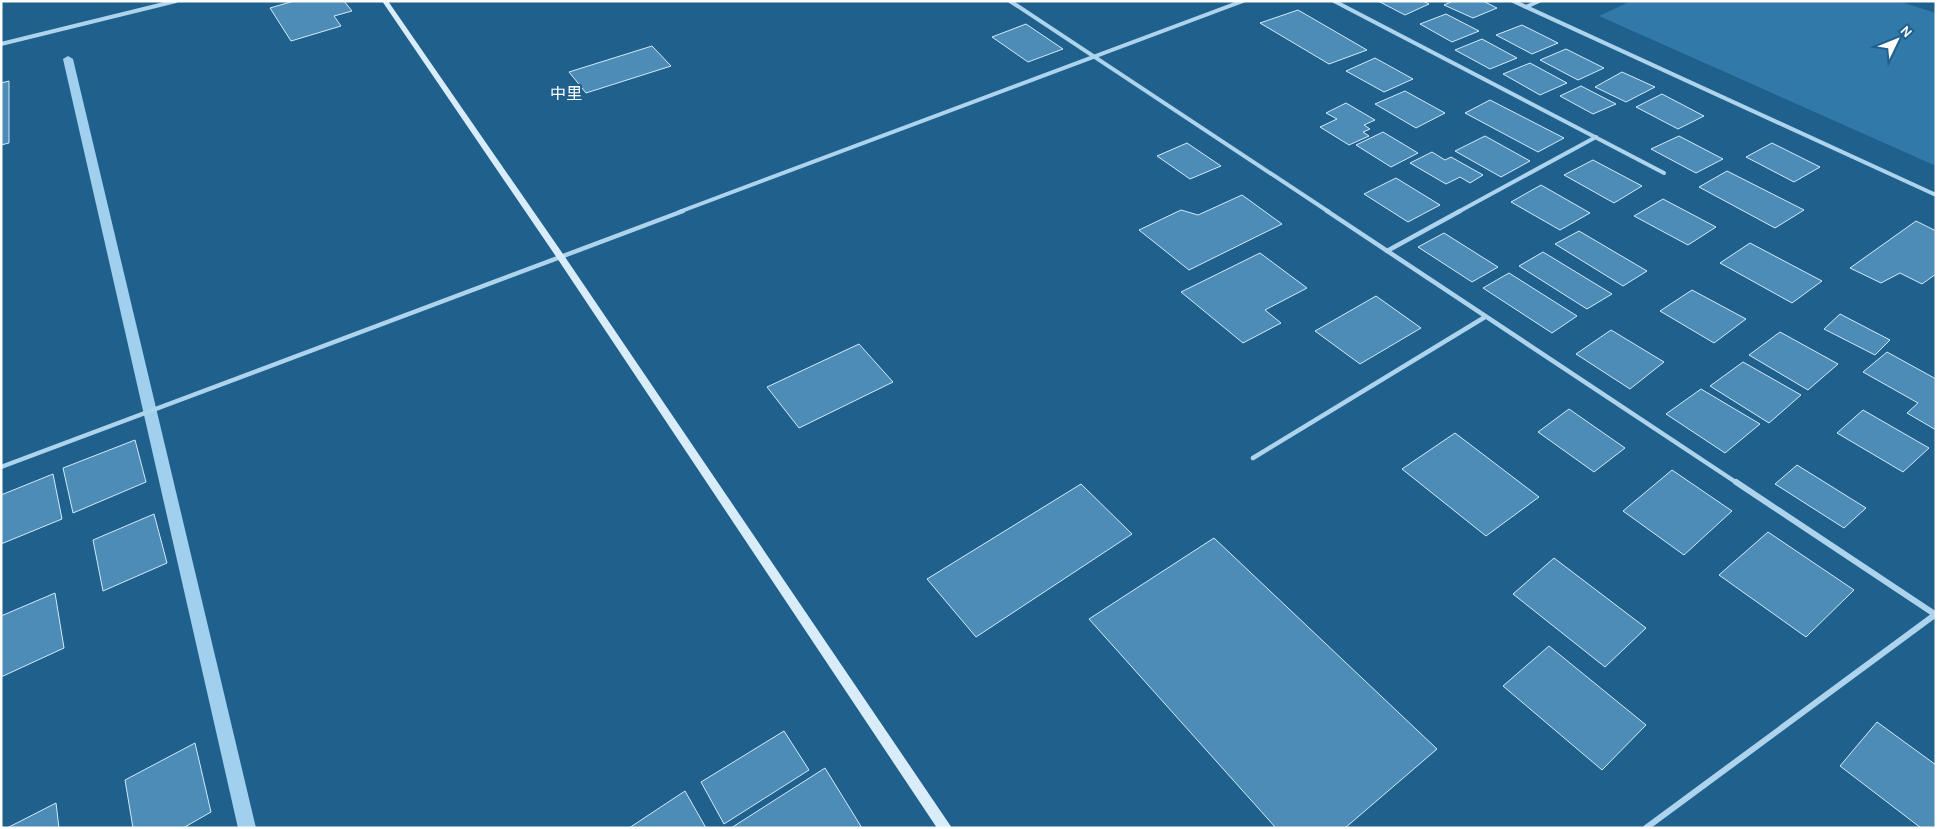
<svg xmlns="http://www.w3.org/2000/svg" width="1937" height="829" font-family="Karla,'Noto Sans JP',sans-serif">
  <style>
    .green { fill: #3079a9 }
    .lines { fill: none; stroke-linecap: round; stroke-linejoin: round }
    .stream { fill: #a1d0ee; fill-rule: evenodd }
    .building { fill: #4c8cb7; stroke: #d3eaf9 }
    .street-far2 { stroke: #add4ec; stroke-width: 4 }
    .street-far1 { stroke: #add4ec; stroke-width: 4.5 }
    .street { stroke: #add4ec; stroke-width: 6 }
    .secondary { fill: #d9ecf9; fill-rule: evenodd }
    .labels { text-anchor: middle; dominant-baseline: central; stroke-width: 4; stroke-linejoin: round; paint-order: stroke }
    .far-quarter-label { font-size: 16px; fill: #fff; stroke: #1f608d }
  </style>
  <rect width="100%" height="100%" fill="#1f608d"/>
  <!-- green -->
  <path class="green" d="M1631,1H1898L1936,13V166L1599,16Z"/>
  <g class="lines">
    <!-- stream -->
    <path class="stream" d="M68,56L73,59L256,828H238L63,59Z"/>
  </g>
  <!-- building -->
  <g class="building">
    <path d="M294,1H344L352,11L334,16L341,26L291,41L270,8Z"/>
    <path d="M1378,1H1423L1429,4L1405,15Z"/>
    <path d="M1453,1H1483L1497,8L1473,18L1444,5Z"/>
    <path d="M1298,10L1367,50L1329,64L1260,23Z"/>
    <path d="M1446,14L1479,31L1452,42L1420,24Z"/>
    <path d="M1026,24L1063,49L1028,62L992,37Z"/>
    <path d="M1522,25L1558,43L1532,54L1496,35Z"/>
    <path d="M1482,39L1517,58L1490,69L1455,50Z"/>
    <path d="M652,46L671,66L586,93L569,72Z"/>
    <path d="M1566,49L1604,68L1578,80L1540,60Z"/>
    <path d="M1375,58L1413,79L1384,92L1346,71Z"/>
    <path d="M1530,63L1567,83L1540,95L1503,74Z"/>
    <path d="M1622,72L1655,87L1626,102L1595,87Z"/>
    <path d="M9,81V143L1,145V83Z"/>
    <path d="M1581,86L1616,104L1593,114L1560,96Z"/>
    <path d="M1405,91L1445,113L1416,128L1375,104Z"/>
    <path d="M1662,94L1704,116L1678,129L1636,107Z"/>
    <path d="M1490,100L1564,138L1538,152L1465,113Z"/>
    <path d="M1346,103L1375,120L1364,125L1370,129L1363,132L1369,136L1349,145L1320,127L1337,119L1326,113Z"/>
    <path d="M1383,132L1418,153L1391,167L1356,145Z"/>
    <path d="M1485,136L1530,161L1501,177L1455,151Z"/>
    <path d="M1679,136L1723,159L1696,173L1651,149Z"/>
    <path d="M1187,143L1221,166L1190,179L1157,156Z"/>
    <path d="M1772,143L1820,167L1794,182L1746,157Z"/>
    <path d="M1432,152L1445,160L1451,157L1483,175L1470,183L1460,177L1446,184L1410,163Z"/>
    <path d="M1593,160L1642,186L1614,203L1564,175Z"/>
    <path d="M1727,171L1804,210L1775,228L1699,187Z"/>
    <path d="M1396,178L1440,205L1408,222L1364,194Z"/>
    <path d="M1541,185L1590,213L1560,230L1511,202Z"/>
    <path d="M1242,195L1282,224L1189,270L1139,230L1181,210L1198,215Z"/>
    <path d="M1663,199L1716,227L1688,245L1634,216Z"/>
    <path d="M1916,221L1936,231V274L1922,284L1900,273L1881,283L1850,268Z"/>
    <path d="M1579,231L1647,271L1623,286L1555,244Z"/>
    <path d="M1444,233L1498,267L1472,282L1418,247Z"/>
    <path d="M1750,243L1822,281L1792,303L1720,263Z"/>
    <path d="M1543,252L1612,294L1587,309L1519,266Z"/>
    <path d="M1260,253L1307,288L1265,310L1281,323L1243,343L1181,292Z"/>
    <path d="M1509,273L1577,316L1552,333L1483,288Z"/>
    <path d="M1692,290L1746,319L1714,343L1660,311Z"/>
    <path d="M1376,296L1421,328L1360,364L1315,331Z"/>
    <path d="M1840,314L1890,340L1875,355L1824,329Z"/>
    <path d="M1611,330L1664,362L1630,389L1576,354Z"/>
    <path d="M1780,332L1838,364L1808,390L1749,355Z"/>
    <path d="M859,344L893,382L799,428L767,387Z"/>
    <path d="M1887,352L1936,379V430L1907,413L1918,403L1863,372Z"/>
    <path d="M1743,362L1801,395L1769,423L1710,386Z"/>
    <path d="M1701,389L1760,424L1725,453L1666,414Z"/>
    <path d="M1569,409L1625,448L1594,472L1538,432Z"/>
    <path d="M1863,410L1929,448L1903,472L1837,433Z"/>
    <path d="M1455,433L1539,497L1486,536L1402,469Z"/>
    <path d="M135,440L146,482L73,513L63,468Z"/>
    <path d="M1797,465L1866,508L1844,528L1775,484Z"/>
    <path d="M1672,470L1732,511L1684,555L1623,511Z"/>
    <path d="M53,474L62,519L1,544V495Z"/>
    <path d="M1081,484L1132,534L976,637L927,579Z"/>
    <path d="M154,514L167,563L103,591L93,540Z"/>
    <path d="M1768,532L1854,590L1806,637L1719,575Z"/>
    <path d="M1214,538L1437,749L1345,828H1276L1089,619Z"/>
    <path d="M1554,558L1646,628L1605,667L1513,594Z"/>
    <path d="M55,593L64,648L1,677V616Z"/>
    <path d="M1549,646L1646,725L1602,770L1503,686Z"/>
    <path d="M1877,722L1936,765V828H1921L1840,766Z"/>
    <path d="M784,731L809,770L724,824L701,782Z"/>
    <path d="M195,743L211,812L183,828H133L125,780Z"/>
    <path d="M825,768L862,828H731Z"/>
    <path d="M685,791L706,828H629Z"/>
    <path d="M56,803L59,828H7Z"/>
  </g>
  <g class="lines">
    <!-- street-far2 -->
    <g class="street-far2">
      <path d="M1010,1L1329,212"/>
      <path d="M1334,1L1664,173"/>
      <path d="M1513,1L1936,195"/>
      <path d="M1526,7L1539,1"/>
      <path d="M1,44L176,1"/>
      <path d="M679,212L1243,1"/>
      <path d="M1458,212L1596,137"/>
    </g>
    <!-- street-far1 -->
    <g class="street-far1">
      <path d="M1327,211L1737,483"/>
      <path d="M1387,251L1460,211"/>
      <path d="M1253,458L1485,317"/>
      <path d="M1,467L683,211"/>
    </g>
    <!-- street -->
    <g class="street">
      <path d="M1736,482L1936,615"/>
      <path d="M1646,828L1936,614"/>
    </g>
    <!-- secondary -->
    <path class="secondary" d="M382,1H388L563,254L952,828H937L557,258Z"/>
  </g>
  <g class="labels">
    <!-- far-quarter labels -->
    <g class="far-quarter-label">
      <text x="566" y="93">中里</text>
    </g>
  </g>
  <!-- border -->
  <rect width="1937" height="829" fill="none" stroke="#ffffff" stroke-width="5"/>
  <!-- north arrow -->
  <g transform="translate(1897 40) rotate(47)" stroke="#1f608d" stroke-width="4" paint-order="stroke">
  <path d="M0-4L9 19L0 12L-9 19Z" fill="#ffffff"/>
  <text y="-8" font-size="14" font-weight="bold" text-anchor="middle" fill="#ffffff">N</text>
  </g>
</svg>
